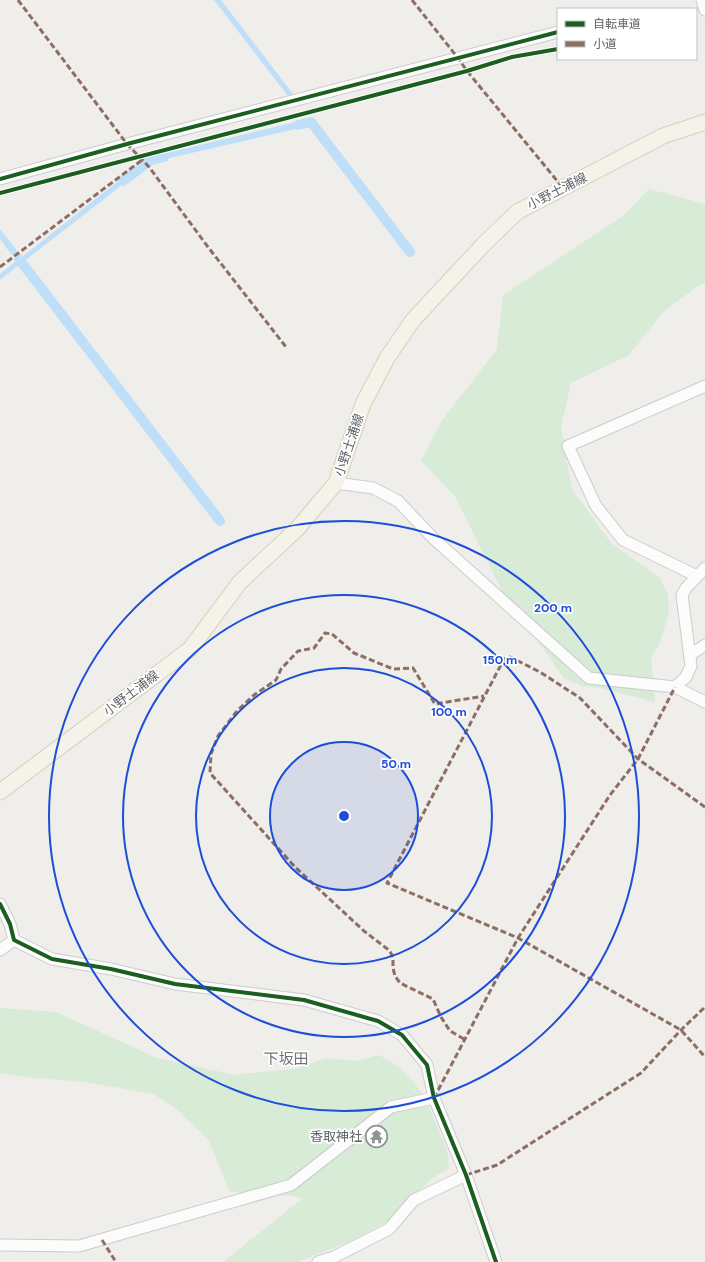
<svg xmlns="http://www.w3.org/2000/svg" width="705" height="1262" font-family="'DM Sans','Noto Sans JP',sans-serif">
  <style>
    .green { fill: #d7ebd6 }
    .water { fill: #bfdff9 }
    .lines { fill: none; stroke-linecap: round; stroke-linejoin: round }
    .canal { stroke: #bfdff9; stroke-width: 10 }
    .minor-casing { stroke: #cbcccc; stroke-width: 13 }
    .major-casing { stroke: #d7cfb7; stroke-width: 17 }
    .minor { stroke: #fdfcfc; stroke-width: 11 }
    .major { stroke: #f4f2e9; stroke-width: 15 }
    .quiet { stroke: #8d6e63; stroke-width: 3; stroke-dasharray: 6 3; stroke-linecap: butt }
    .cycleway-casing { stroke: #fff; stroke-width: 6 }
    .cycleway { stroke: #1b5e20; stroke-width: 4 }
    .ring { fill: none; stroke: #1d4ed8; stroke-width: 2 }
    .labels { text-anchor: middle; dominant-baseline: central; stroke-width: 3.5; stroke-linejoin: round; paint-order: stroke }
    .street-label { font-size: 13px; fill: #5f6368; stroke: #fff }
    .poi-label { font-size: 13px; fill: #5f6368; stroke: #fff; text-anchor: end }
    .quarter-label { font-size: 15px; fill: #70757a; stroke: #fff }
    .centre { fill: #1d4ed8; stroke: #fff; stroke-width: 2 }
    .ring-label { font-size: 12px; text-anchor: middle; font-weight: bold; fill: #1d4ed8; stroke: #fff; stroke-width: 3.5; stroke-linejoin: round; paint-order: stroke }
  </style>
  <rect width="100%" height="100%" fill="#efeeea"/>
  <!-- green -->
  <g class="green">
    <path d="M649,189L705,204V283L698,286L663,312L629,355L571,383L561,427L572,489L611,543L659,577L668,594L669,612L659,645L651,657L655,702L600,688L582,686L564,678L502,591L455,496L421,461L441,422L497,349L503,295L623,216Z"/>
    <path d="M0,1008L56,1012L157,1058L235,1075L300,1068L325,1058L355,1061L379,1055L398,1066L414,1082L427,1102L447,1150L449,1168L431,1179L392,1219L350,1241L298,1262H223L303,1198L293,1196L230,1192L208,1139L176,1109L154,1094L85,1082L24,1077L0,1073Z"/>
  </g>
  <!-- water -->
  <g class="water">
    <path d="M214,0H221L293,94L291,100Z"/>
    <path d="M312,118L309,126L152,162L150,157Z"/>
    <path d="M132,170L135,175L0,280V274L16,261L17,259L11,254L0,239V229L16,249L19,256L22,257Z"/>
  </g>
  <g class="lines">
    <!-- canal -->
    <g class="canal">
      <path d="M298,125L311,122L410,252"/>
      <path d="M123,181L151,160L164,157"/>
      <path d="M19,259L220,521"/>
    </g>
    <defs>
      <g id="minor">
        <path d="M702,0L705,10"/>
        <path d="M0,179L127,144L558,32"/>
        <path d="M336,483L373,488L398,501L433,538L589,678L675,687L705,702"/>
        <path d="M697,576L623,540L596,506L568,446L705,386"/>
        <path d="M690,655L705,645"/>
        <path d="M675,687L686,677L691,666L682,595L686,588L705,568"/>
        <path d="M0,904L10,924L14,940L52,959L111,969L175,984L304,1000L378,1021L402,1035L427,1065L434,1098L466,1175L496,1262"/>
        <path d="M0,950L14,940"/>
        <path d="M0,1245L79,1246L291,1185L391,1107L434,1098"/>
        <path d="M318,1262L334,1257L389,1229L414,1200L466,1175"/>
      </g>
      <path id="major" d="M0,792L190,649L240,582L297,529L336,483L363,404L387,358L413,320L483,245L517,212L663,136L705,122"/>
    </defs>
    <!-- minor casing -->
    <use href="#minor" class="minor-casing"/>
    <!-- major casing -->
    <use href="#major" class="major-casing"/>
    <!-- minor -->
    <use href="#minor" class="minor"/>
    <!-- major -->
    <use href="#major" class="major"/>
    <!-- quiet -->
    <g class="quiet">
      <path d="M18,0L127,144L149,167L208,247L286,347"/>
      <path d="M412,0L458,58L467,71L563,188"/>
      <path d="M0,267L142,160"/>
      <path d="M705,807L638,759L580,698L540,672L510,657L504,659L387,883L518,938L681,1030L705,1057"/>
      <path d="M464,1039L450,1031L441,1017L433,999L400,983L395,976L393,968V958L390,951L364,931L295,867L210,773L211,754L218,736L237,711L254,695L276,680L281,669L298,651L314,648L325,633L332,634L354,653L393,669L413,668L435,704L484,696"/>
      <path d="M434,1098L518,938L610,795L638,759L675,687"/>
      <path d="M466,1175L497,1165L641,1073L681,1030L705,1007"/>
      <path d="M102,1240L116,1262"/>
    </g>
    <defs>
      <g id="cycleway">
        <path d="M0,179L127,144L558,32"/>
        <path d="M0,193L467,71L512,57L558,49"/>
        <path d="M0,904L10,924L14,940L52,959L111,969L175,984L304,1000L378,1021L402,1035L427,1065L434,1098L466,1175L496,1262"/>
      </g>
    </defs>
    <!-- cycleway casing -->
    <use href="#cycleway" class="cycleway-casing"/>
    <!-- cycleway -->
    <use href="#cycleway" class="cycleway"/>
  </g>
  <!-- distance rings -->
  <circle cx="344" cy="816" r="74" fill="#1d4ed8" fill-opacity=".12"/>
  <g class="ring">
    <circle cx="344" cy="816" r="74"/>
    <circle cx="344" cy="816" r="148"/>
    <circle cx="344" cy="816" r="221"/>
    <circle cx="344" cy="816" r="295"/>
  </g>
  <!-- icons -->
  <defs>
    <symbol id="temple-ring" viewBox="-11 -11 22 22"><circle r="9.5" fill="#fff" stroke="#919496" stroke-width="1.5"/><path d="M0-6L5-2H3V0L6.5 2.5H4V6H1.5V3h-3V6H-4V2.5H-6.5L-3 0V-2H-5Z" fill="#919496"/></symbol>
  </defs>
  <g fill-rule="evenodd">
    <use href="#temple-ring" x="364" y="1124" width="25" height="25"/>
  </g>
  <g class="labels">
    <!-- street labels -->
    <g class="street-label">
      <text transform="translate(557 191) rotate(-27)">小野土浦線</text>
      <text transform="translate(349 445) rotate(-71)">小野土浦線</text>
      <text transform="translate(131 693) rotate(-37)">小野土浦線</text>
    </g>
    <!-- poi labels -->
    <g class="poi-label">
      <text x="362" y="1136">香取神社</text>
    </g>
    <!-- quarter labels -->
    <g class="quarter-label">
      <text x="286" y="1059">下坂田</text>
    </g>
  </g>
  <circle cx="344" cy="816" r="6" class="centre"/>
  <g class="ring-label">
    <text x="553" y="612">200 m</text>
    <text x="500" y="664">150 m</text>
    <text x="449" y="716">100 m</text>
    <text x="396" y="768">50 m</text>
  </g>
  <!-- legend -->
  <rect x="557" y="8" width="140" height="52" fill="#ffffff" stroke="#bfc1c3"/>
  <rect x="565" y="21" width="20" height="6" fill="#1b5e20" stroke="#bfc1c3"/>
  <text x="593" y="28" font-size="12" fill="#5f6368">自転車道</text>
  <rect x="565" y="41" width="20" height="6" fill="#8d6e63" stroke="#bfc1c3"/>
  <text x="593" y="48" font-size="12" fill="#5f6368">小道</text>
</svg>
